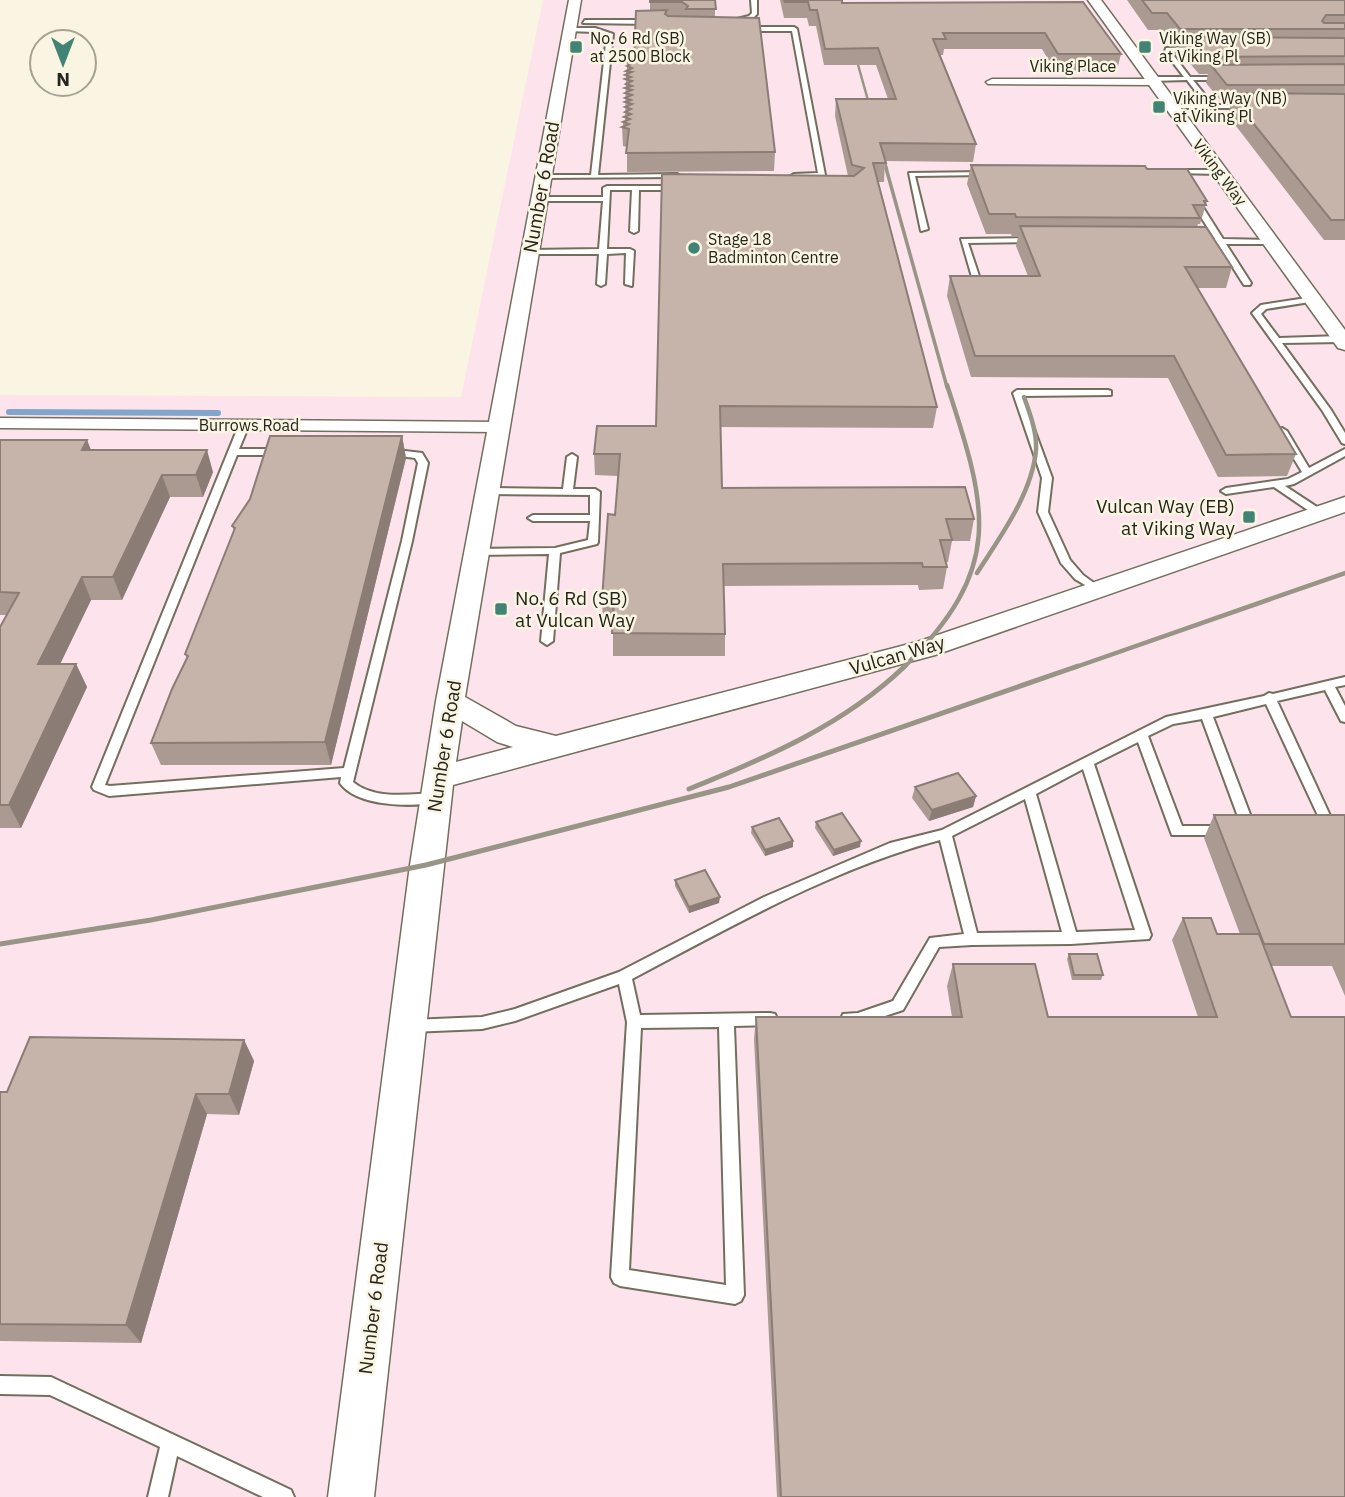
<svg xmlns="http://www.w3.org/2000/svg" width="1345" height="1497" font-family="'IBM Plex Sans',sans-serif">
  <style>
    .industrial { fill: #fce3ec }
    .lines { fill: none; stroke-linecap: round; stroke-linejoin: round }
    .stream { stroke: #82a6cb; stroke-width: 6 }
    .service-casing { stroke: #726f5e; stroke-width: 4 }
    .minor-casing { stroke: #726f5e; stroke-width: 3 }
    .tertiary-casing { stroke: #726f5e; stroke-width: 3 }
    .service { fill: #fff; fill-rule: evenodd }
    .minor { fill: #fff; fill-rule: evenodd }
    .tertiary { fill: #fff; fill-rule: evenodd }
    .rail-far3 { stroke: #989587; stroke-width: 2.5 }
    .rail-far2 { stroke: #989587; stroke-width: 3.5 }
    .rail-far1 { stroke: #989587; stroke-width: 4.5 }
    .rail { stroke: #989587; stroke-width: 5 }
    .wall { fill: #aa9a91 }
    .shaded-wall { fill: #8b7d76 }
    .building { fill: #c6b3a9; stroke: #8b7d76; stroke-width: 2 }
    .poi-dot { fill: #418374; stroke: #f9f5e2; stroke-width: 2.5 }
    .labels { text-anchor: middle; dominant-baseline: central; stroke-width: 5; stroke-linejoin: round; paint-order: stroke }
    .far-poi-label { font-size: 16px; fill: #26251d; stroke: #f9f5e2; text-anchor: start }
    .far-street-label { font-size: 16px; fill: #26251d; stroke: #f9f5e2 }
    .street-label { font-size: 19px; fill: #26251d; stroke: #f9f5e2 }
    .poi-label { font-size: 19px; fill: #26251d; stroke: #f9f5e2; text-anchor: end }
  </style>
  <rect width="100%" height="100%" fill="#f9f5e2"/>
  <!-- industrial -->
  <path class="industrial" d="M543,0H1345V1497H0V395L461,397Z"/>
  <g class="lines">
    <!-- stream -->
    <path class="stream" d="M9,412L218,413"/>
    <defs>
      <g id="service">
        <path d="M751,0H757V14L753,18L733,22V20L749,16L752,13Z"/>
        <path d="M585,20H651L654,22L651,24L583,23Z"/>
        <path d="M794,27L797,29L825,175L822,177L794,178L791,176L794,174L818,173L792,31H745L742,29L745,27Z"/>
        <path d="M569,28H595L613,34L598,175L677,174L680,176L679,177L541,178V176L543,175H591L607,35L595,32L567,31Z"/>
        <path d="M1200,47L1198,50L1171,52L1190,77H1223L1221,80H1193L1213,105H1247L1249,108H1170L1172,105H1206L1187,80L1152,81L1149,79L1152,77H1184L1165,52L1166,48Z"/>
        <path d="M1175,170H1220L1223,172L1220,174L1173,173V171Z"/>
        <path d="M985,172L988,174L987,175L915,176L928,229L921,231L909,173Z"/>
        <path d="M607,186H675L679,188L675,190H639L638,231L634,233L630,231L632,190H610L607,249H630L634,251L632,286L625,284L626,253L607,254L605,284L601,286L597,284L599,254H527V250H530L599,249L603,201H539L535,199L539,197H603V188Z"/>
        <path d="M1193,201H1199L1223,239L1271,240L1275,242L1271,244H1226L1251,283L1250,285H1244L1218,244L1198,243L1194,241L1198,239H1215L1192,203Z"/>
        <path d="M1036,238L1037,240L1033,242L968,243L981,282L974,284L961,239Z"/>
        <path d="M1313,297H1316V301L1266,309L1261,314L1279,338L1341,336L1345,339L1341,342L1282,343L1331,410L1345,433V444L1342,443L1322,410L1252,313L1261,305Z"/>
        <path d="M1108,390L1111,391V395L1022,396L1052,478L1048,512L1070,560L1083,575L1102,589L1097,592L1075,579L1061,563L1038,512L1042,478L1013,393L1017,390Z"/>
        <path d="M244,422L249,425L239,449H279L284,452L279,455H237L105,785L110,786L344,768L402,541L418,463L415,458L385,454V450L388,449L422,453L428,463L412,541L353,782C374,800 409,794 436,793L440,795L442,798L440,801C414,808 357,807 340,783L341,777L109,796L94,790L92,787L239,425Z"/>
        <path d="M1282,428L1287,431L1309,468L1345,449V456L1294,484L1285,486L1323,511V515H1315L1274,487L1226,494L1221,491L1226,488L1288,479L1302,472L1277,431Z"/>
        <path d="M572,454L577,457L573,489H595L600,492L598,542L597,544L560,553L553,641L547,645L541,641L549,554L477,555L472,552L477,549L555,548L588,540L590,521H533L528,518L533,515H590V495L487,494L482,491L487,488L563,489L567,457Z"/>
        <path d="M1345,677V685L1335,687L1345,706V722L1341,721L1325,690L1277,701L1333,822L1332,825H1322L1321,822L1266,704L1213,717L1251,817L1257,819L1258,822L1257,825H1241L1240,822L1202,719L1173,724L1148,736L1182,826H1224L1229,827L1231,831L1229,835H1172L1138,742L1094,764L1151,935L1149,939L1071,944L972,945L939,947L903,1010L858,1025L843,1024L841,1019L843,1014L858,1013L893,1001L930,938L964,934L940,840C831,869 731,927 632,979L640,1015L770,1013L775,1014L777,1019L775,1024L770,1025L734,1026L744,1295L741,1301L735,1304L620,1286L614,1283L611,1277L627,1022L619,984L515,1021L482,1029L411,1032L406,1031L404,1026L406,1021L411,1020L482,1017L515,1009L619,972L764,897L890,843L942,830L1166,717L1264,696L1269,693L1273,694ZM1083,769L1135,930L1076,932L1036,794ZM1025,799L1062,932L977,933L952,836ZM719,1027L726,1285L629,1270L641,1028Z"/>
        <path d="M0,1376L51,1377L291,1490L294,1497H263L177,1456L168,1497H148L160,1447L50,1395L0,1394Z"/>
      </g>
      <g id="minor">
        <path d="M992,79H1154L1160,82L1154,85L988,84L986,82Z"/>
        <path d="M0,418L499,422L508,427L499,432L0,428Z"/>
      </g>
      <g id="tertiary">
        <path d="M569,0H581L465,697L516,726L556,736L917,642L1345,497V512L935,655L453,785L374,1497H328L410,865L436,701ZM462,721L497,742L513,747L456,762Z"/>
        <path d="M1088,0H1101L1345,330V350L1338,348Z"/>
      </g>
    </defs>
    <!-- service casing -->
    <use href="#service" class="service-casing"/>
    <!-- minor casing -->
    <use href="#minor" class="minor-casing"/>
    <!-- tertiary casing -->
    <use href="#tertiary" class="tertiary-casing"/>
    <!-- service -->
    <use href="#service" class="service"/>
    <!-- minor -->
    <use href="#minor" class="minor"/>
    <!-- tertiary -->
    <use href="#tertiary" class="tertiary"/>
    <!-- rail-far3 -->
    <g class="rail-far3">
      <path d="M853,47L873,118"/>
      <path d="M880,145L887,169"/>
    </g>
    <!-- rail-far2 -->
    <path class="rail-far2" d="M886,168L947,387"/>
    <!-- rail-far1 -->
    <g class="rail-far1">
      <path d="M977,573C1000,537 1032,494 1036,450C1037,432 1030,414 1024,397"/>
      <path d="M903,668C1005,568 988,510 947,385"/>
      <path d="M1073,668L1345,573"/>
    </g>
    <!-- rail -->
    <g class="rail">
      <path d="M689,789C766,758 844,725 905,666"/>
      <path d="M0,944L151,920L426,865L729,787L1078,666"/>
    </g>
  </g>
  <!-- wall -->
  <g class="wall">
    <path d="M650,0H715V17L775,152L774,171L627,172V147L623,146L622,127H623V122H625L626,71L627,70V62L634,59L650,11Z"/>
    <path d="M780,0H842V3L1083,2L1121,54L1117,70L1055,71L1042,49H944L943,55H940L976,144L973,162L885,161L884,182H878L937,407L933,428L720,427L722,488L974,519L970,541H952L948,562H946L947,567L943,589L919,590L918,585L724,586L725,634V656H613V623H603L602,600L615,515L618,476L595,475L594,454L656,426L848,176L835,116L836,99H888L876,65H824L816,26H809L807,18H784Z"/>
    <path d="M1127,0H1345V240H1324L1236,126L1237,121L1229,111L1231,102H1222L1206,83L1208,74H1199L1182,54L1185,45H1176L1163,30H1148Z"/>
    <path d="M971,165L1147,169L1207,201L1200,224H1198L1197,227L1232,267L1226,288H1197L1296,454L1287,476L1218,477L1168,378L971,377L947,296L950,276H1028L1016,246L1018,237H1012L1011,234H986L967,184Z"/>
    <path d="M402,436L406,458L331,765H161L151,743L187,659L185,654L234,531L232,526Z"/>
    <path d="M0,440L91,450L213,472L203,497H170L122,600H91L60,664H76L87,687L21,828H0V627L7,615H0Z"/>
    <path d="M915,787L976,796L973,807L929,821L912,798Z"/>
    <path d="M1214,815H1345V996L1332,966H1271L1345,1497H777L754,1039L756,1017H952L947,986L953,964L1048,1017H1198L1172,940L1183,918L1217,934H1240L1204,838Z"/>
    <path d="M816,822L860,847L833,856L815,828Z"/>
    <path d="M752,827L793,847L765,856L751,833Z"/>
    <path d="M675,880L719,903L689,913L675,886Z"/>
    <path d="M1069,954L1103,975L1101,980H1072L1067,959Z"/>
    <path d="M244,1040L254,1061L239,1115L207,1114L141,1343L0,1341V1092H7Z"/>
  </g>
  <!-- shaded-wall -->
  <g class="shaded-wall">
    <path d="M402,436L406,458L331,765L325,742Z"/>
    <path d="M87,440L96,462L82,450Z"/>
    <path d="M207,450L213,472L203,497L196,475Z"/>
    <path d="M162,475L170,497L122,600L113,577Z"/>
    <path d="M82,577L91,600L49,687L38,664Z"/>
    <path d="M76,664L87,687L21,828L9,805Z"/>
    <path d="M976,796L973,807L929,821L932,810Z"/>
    <path d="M793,841V847L765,856V850Z"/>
    <path d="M861,841L860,847L833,856L834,850Z"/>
    <path d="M720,897L719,903L689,913V907Z"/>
    <path d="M244,1040L254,1061L239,1115L229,1094Z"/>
    <path d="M196,1094L207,1114L141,1343L126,1325Z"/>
  </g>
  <!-- building -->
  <g class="building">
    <path d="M650,0H715L716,9H686L688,6L682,2H650Z"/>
    <path d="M784,0H842V3L1083,2L1121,54H1058L1045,33H943L946,39H933L976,144L880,143L886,163H873L937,407L720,406L722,488L965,487L974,519H946L952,540H940L947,567H923L922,563L723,564L725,634L612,633L614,600H602L608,514L615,515L620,454H594L597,426H656L662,174L854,176L864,168L852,165L836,99H896L878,48L825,49L817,10H810L808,2H785Z"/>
    <path d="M1142,0H1345V15H1326L1322,21L1324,23H1345V29H1180L1167,13H1152Z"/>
    <path d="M667,10L665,14L668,16L759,18L775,152L626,153L629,129L622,127L629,124L623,122L630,119L624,117L631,114L625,112L631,109L625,107L632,104L625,102L631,100L625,98L632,95L625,93L632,90L625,88L632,86L626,84L632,81L625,79L631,77L625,75L632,72L626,71L632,68L627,66L633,63L627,62L634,59L636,11Z"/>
    <path d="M1187,37L1345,38V56L1204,57Z"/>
    <path d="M1345,64V85H1227L1211,65Z"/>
    <path d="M1234,93L1345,94V220H1331L1241,108H1246Z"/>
    <path d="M971,165L1145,166L1147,169H1187L1207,201H1204L1206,205H1193L1200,218L1016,217L1015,214H989Z"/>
    <path d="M1020,226L1206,227L1232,267H1185L1296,454L1226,455L1174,356H975L950,276H1040Z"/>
    <path d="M270,436H402L325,742L151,743L172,689L188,656L185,654L235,528L232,526L250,499Z"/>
    <path d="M0,440H87L82,450H207L196,475H162L113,577H82L38,664H76L9,805H0V627L19,593L0,592Z"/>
    <path d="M958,773L976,796L932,810L915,787Z"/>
    <path d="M842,813L861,841L834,850L816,822Z"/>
    <path d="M1214,815H1345V944H1264Z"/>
    <path d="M779,818L793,841L765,850L752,827Z"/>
    <path d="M705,870L720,897L689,907L675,880Z"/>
    <path d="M1183,918H1211L1217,934H1259L1291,1017H1345V1497H781L756,1017H962L953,964H1035L1048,1017H1217Z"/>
    <path d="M1069,954H1097L1103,975H1074Z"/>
    <path d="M30,1037L244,1040L229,1094H196L126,1325L0,1324V1092H7Z"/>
  </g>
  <!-- markers -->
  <g class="poi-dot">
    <rect x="569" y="40" width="14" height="14" rx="3.5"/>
    <rect x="1138" y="40" width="14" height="14" rx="3.5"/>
    <rect x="1152" y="100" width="14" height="14" rx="3.5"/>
    <circle cx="694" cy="248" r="7"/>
    <rect x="1242" y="510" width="14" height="14" rx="3.5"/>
    <rect x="494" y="602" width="14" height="14" rx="3.5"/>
  </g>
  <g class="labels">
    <!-- far-poi labels -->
    <g class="far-poi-label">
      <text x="590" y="38">No. 6 Rd (SB)<tspan x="590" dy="18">at 2500 Block</tspan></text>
      <text x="1159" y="38">Viking Way (SB)<tspan x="1159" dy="18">at Viking Pl</tspan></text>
      <text x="1173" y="98">Viking Way (NB)<tspan x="1173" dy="18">at Viking Pl</tspan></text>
      <text x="708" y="239">Stage 18<tspan x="708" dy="18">Badminton Centre</tspan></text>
    </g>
    <!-- far-street labels -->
    <g class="far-street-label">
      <text x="1073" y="66">Viking Place</text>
      <text transform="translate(1220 172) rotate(53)">Viking Way</text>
      <text x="249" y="425">Burrows Road</text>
    </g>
    <!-- street labels -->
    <g class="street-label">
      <text transform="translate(541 187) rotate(-80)">Number 6 Road</text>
      <text transform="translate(897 655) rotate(-16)">Vulcan Way</text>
      <text transform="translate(444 746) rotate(-81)">Number 6 Road</text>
      <text transform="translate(373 1308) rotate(-83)">Number 6 Road</text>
    </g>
    <!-- poi labels -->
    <g class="poi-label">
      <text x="1235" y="506">Vulcan Way (EB)<tspan x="1235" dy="22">at Viking Way</tspan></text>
      <text x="515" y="598" text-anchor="start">No. 6 Rd (SB)<tspan x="515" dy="22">at Vulcan Way</tspan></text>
    </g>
  </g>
  <!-- north arrow -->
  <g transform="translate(63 63) rotate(180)"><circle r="33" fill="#f9f5e2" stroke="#a5a293" stroke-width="2"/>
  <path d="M0-5L12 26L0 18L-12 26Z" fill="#418374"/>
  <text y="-10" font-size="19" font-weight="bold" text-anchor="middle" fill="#26251d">N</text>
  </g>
</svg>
